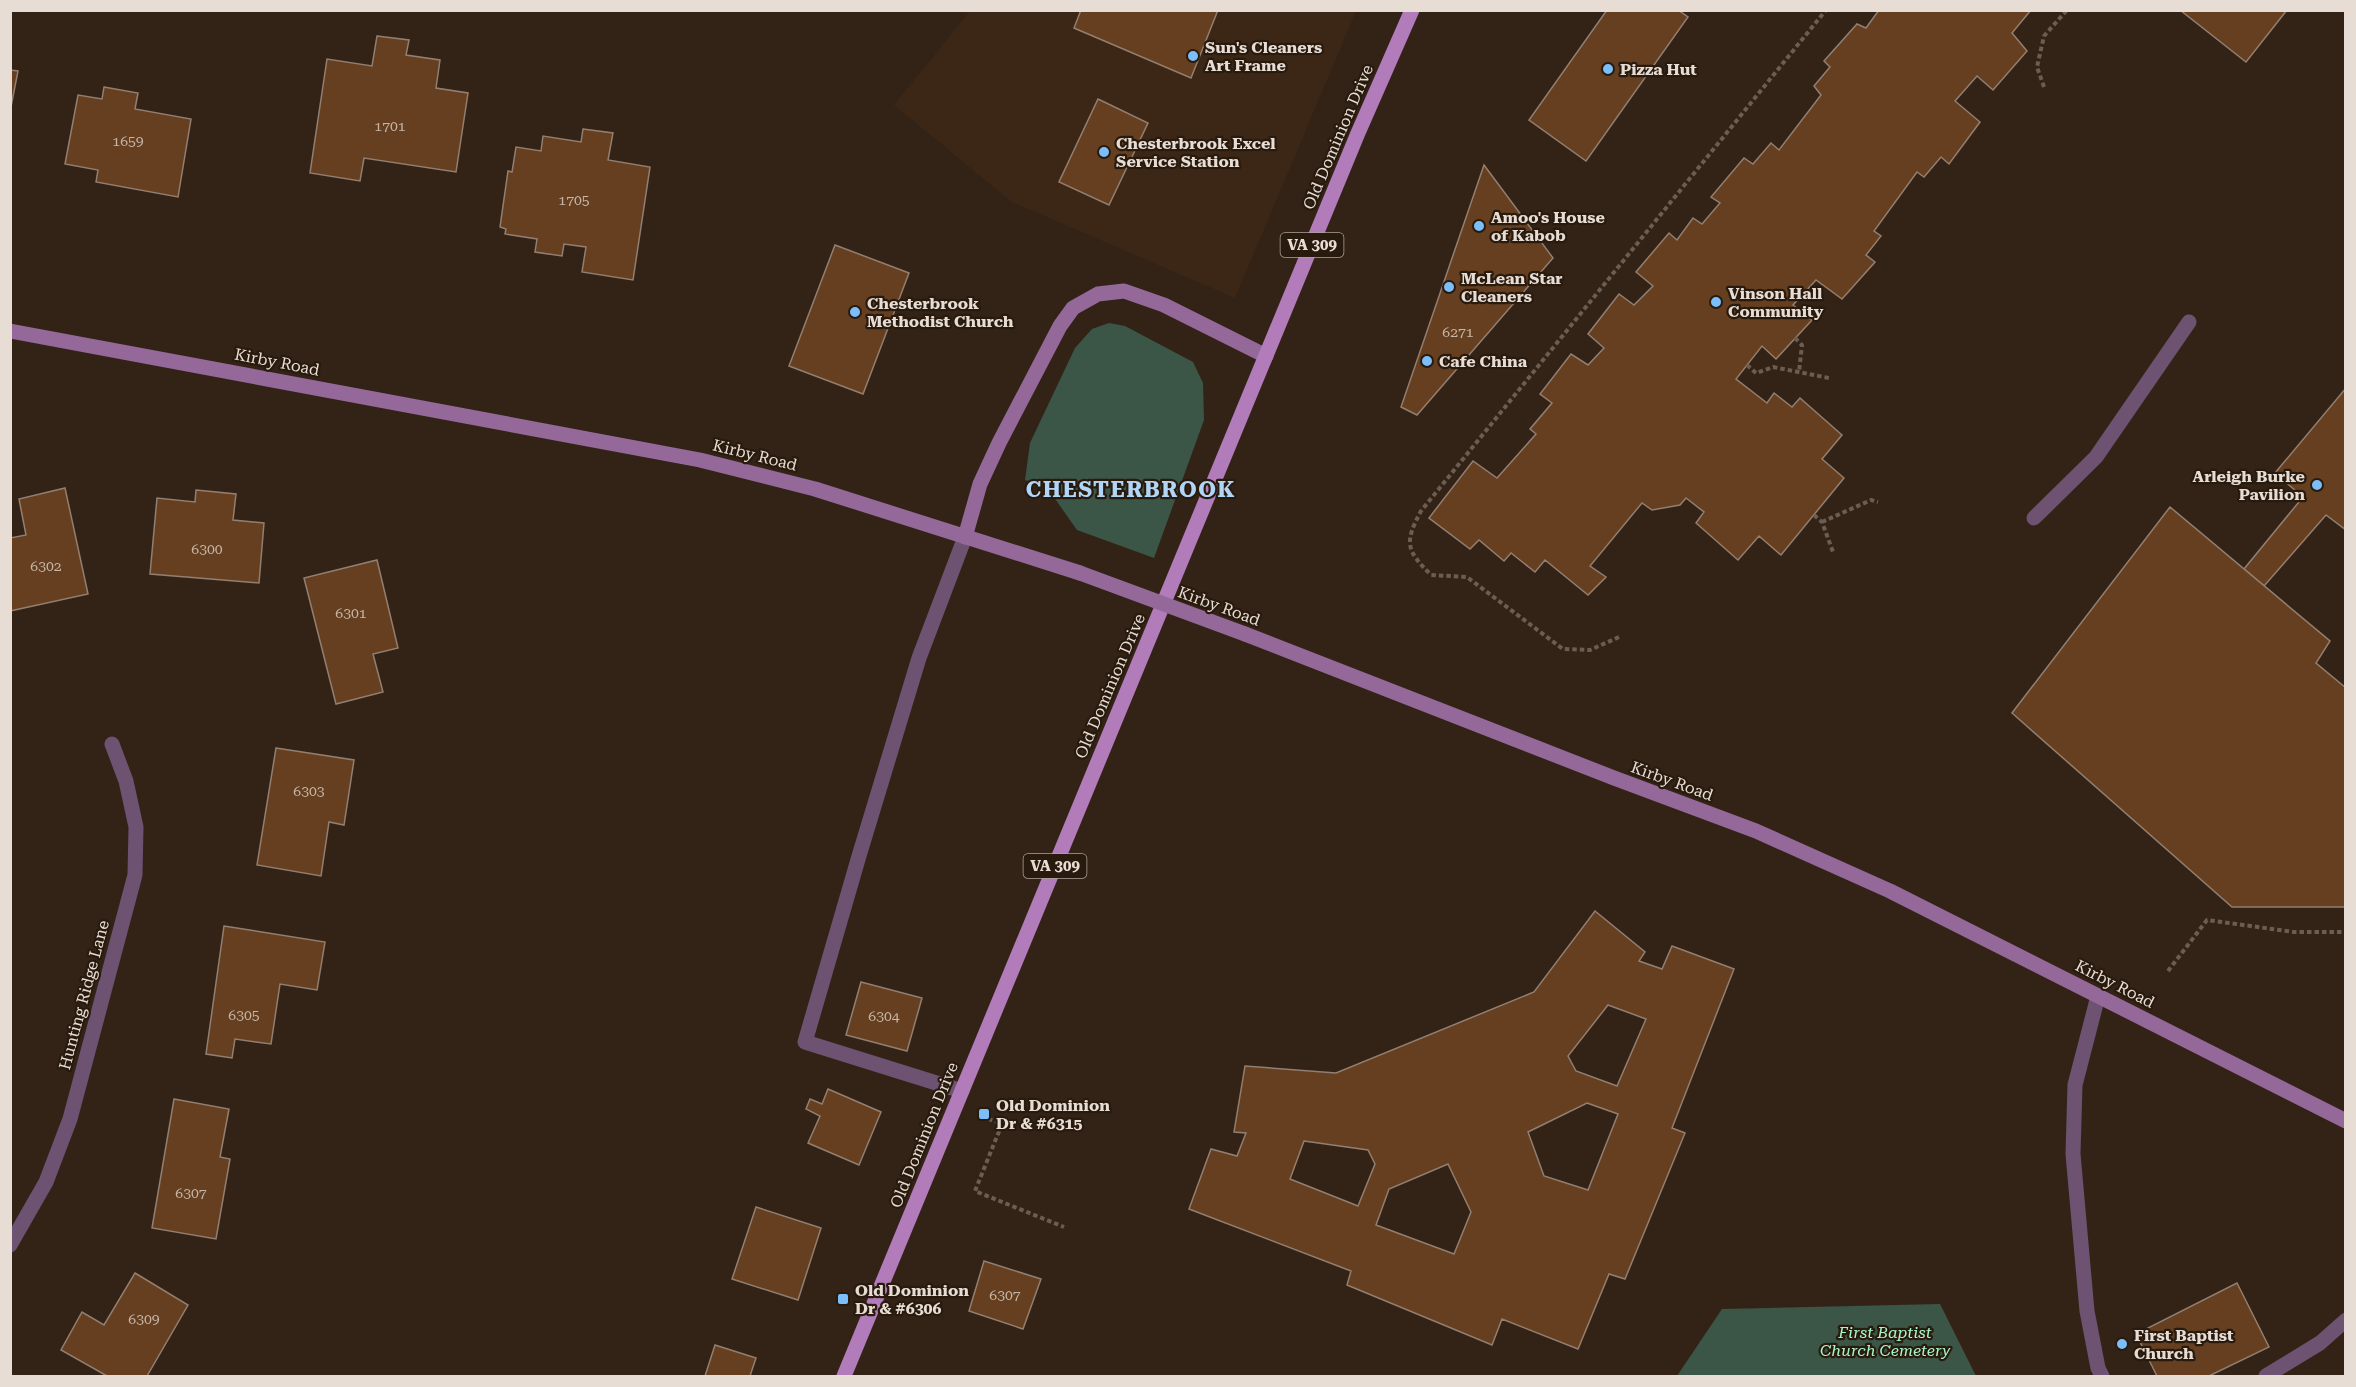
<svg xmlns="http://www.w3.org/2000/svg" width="2356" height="1387" font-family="'Roboto Serif',serif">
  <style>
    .built { fill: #3c2716 }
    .green { fill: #3b5646 }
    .building { fill: #653f1f; stroke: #937f71; stroke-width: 1.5; fill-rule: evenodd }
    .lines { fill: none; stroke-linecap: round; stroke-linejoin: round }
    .path { stroke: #6b5d52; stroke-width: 4; stroke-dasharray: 4.5 3; stroke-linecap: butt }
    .lane { stroke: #6d5271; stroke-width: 15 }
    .street { stroke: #6d5271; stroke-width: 15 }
    .secondary { stroke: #94699a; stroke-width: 15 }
    .primary { stroke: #b27bba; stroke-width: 15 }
    .secondary-bridge { stroke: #94699a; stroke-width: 15 }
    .poi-dot { fill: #7bbef9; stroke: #291a0e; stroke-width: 2 }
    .labels { text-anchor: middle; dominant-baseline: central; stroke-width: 4.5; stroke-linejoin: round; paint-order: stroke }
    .number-label { font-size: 14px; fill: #c6b6a8 }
    .shield { fill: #291a0e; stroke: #aea299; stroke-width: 1.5 }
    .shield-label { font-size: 15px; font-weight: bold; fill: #e7ddd5 }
    .poi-label { font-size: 16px; font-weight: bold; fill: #e7ddd5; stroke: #291a0e; text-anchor: start }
    .street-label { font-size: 16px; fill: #e7ddd5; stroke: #291a0e }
    .park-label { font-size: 16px; font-style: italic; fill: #a8f7c9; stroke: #291a0e }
    .district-label { font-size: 22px; font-weight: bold; letter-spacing: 1.5px; fill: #b1d5f6; stroke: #291a0e }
  </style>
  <rect width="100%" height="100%" fill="#332317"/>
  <!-- built -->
  <path class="built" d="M970,11H1356L1235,298L1012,202L894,105Z"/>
  <!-- green -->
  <g class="green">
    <path d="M1109,323L1125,326L1193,362L1203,383L1204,420L1154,558L1077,530L1046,486L1025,480L1030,443L1075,348L1092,329Z"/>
    <path d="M1940,1304L1976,1376H1677L1722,1309Z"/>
  </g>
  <!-- building -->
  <g class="building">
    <path d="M1081,10H1218L1191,78L1074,28Z"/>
    <path d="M1607,10H1678L1688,17L1586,161L1529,120Z"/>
    <path d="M1879,10H2031L2012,33L2027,51L1993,90L1977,76L1955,101L1980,122L1949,164L1941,157L1924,177L1917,172L1874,231L1881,236L1866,255L1875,262L1842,299L1816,280L1793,305L1812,320L1776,359L1762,346L1736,379L1767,403L1774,393L1792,407L1800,398L1842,435L1822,459L1844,478L1781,555L1759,536L1738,560L1696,523L1704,512L1686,498L1680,505L1652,510L1642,503L1590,566L1606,577L1588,595L1545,560L1535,572L1511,553L1504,561L1479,540L1470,549L1429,518L1473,461L1497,478L1536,434L1530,429L1552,403L1540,394L1571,354L1588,365L1604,348L1588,334L1619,294L1634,305L1653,286L1636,272L1669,233L1677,240L1693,218L1702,224L1720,203L1711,197L1744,158L1753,164L1771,143L1779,150L1821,95L1814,86L1830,67L1824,61L1857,24L1866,28Z"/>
    <path d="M2180,10H2287L2246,62Z"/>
    <path d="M377,36L409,40L406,55L440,60L436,88L468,93L456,172L364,158L360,181L310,173L327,59L372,66Z"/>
    <path d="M10,70L18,71L10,112Z"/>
    <path d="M104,87L138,93L135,109L191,119L178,197L96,182L98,170L65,164L78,95L102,99Z"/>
    <path d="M1098,99L1148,123L1109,205L1059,182Z"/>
    <path d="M583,129L613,133L608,160L650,167L633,280L582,272L586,247L564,244L562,256L535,252L537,239L505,234L506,229L500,227L508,171L512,172L516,147L541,151L543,136L581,142Z"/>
    <path d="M1484,165L1553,258L1417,415L1401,407Z"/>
    <path d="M835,245L909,273L863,394L789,366Z"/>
    <path d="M2346,388V530L2326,515L2264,586L2244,569L2303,497L2275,473Z"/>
    <path d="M65,488L88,594L10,611V538L26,535L19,499Z"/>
    <path d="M196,490L236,494L233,520L264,523L259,583L150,574L157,498L195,502Z"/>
    <path d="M2170,507L2330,641L2316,663L2346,688V907H2232L2012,713Z"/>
    <path d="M377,560L398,648L373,654L383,692L336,704L304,578Z"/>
    <path d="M276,748L354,760L344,825L329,822L321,876L257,865Z"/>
    <path d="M1595,911L1645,952L1639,961L1662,969L1672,946L1734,969L1672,1128L1685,1133L1625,1279L1609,1274L1578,1349L1502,1319L1492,1345L1347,1285L1351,1271L1189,1209L1211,1149L1237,1156L1246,1133L1234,1132L1245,1066L1336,1073L1534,992ZM1608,1005L1646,1019L1617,1086L1576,1071L1568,1056ZM1587,1103L1618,1114L1588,1190L1544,1176L1528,1132ZM1304,1141L1368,1150L1375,1164L1358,1206L1290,1179ZM1448,1164L1471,1212L1454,1254L1376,1225L1389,1189Z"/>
    <path d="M224,926L325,942L317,990L280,984L271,1044L235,1039L232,1058L206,1054Z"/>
    <path d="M861,982L922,998L907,1051L846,1035Z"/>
    <path d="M828,1089L881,1112L859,1165L808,1143L820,1116L806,1109L810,1099L822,1104Z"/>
    <path d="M174,1099L229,1109L220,1157L230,1159L216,1239L152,1228Z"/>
    <path d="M756,1207L821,1228L798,1300L732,1279Z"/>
    <path d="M984,1261L1041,1279L1023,1329L969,1311Z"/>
    <path d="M135,1273L188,1305L147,1376H107L61,1350L82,1312L104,1325Z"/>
    <path d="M2237,1283L2269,1347L2209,1376H2157L2136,1334Z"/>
    <path d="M715,1345L756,1358L750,1376H705Z"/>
  </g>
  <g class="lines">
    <!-- path -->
    <g class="path">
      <path d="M2044,87L2037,67L2044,36L2067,10"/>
      <path d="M1795,338L1802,345L1799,372"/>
      <path d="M1747,365L1756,373L1773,367L1829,378"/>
      <path d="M1814,515L1822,522L1833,552"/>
      <path d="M1822,522L1871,500L1878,502"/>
      <path d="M1619,637L1590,650L1563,649L1467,577L1431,575C1406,550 1404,543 1421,511L1826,10"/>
      <path d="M2168,971L2207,920L2294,932H2346"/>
      <path d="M981,1116L1002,1124L975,1191L1064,1227"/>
    </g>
    <!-- lane -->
    <g class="lane">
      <path d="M2034,518L2096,457L2189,322"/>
      <path d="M2098,996L2075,1085L2073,1154L2087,1311L2098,1368L2102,1376"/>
      <path d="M962,1091L805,1042L859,856L919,658L965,537"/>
      <path d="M2266,1376L2320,1343L2346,1320"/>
    </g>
    <!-- street -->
    <path class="street" d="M10,1245L46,1182L70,1119L135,875L136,827L126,781L112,744"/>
    <!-- secondary -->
    <g class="secondary">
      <path d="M10,331L700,460L815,489L1080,573"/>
      <path d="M965,537L980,484L999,443L1060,326L1073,308L1098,294L1124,291L1164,305L1266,356"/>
      <path d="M1245,634L1614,778L1756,831L1890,891L2346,1121"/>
    </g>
    <!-- primary -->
    <path class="primary" d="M844,1376L1358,133L1412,10"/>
    <!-- secondary-bridge -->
    <path class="secondary-bridge" d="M1080,573L1245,634"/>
  </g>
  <!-- markers -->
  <g class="poi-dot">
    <circle cx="1193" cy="56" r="6"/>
    <circle cx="1608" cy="69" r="6"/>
    <circle cx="1104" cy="152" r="6"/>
    <circle cx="1479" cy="226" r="6"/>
    <circle cx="1449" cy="287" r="6"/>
    <circle cx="1716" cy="302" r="6"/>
    <circle cx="855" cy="312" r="6"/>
    <circle cx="1427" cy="361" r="6"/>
    <circle cx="2317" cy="485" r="6"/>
    <rect x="978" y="1108" width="12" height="12" rx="3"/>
    <rect x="837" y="1293" width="12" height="12" rx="3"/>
    <circle cx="2122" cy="1344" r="6"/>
  </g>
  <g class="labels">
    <!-- number labels -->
    <g class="number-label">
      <text x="390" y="126">1701</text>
      <text x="128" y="141">1659</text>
      <text x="574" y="200">1705</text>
      <text x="1458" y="332">6271</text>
      <text x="207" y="549">6300</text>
      <text x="46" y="566">6302</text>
      <text x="351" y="613">6301</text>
      <text x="309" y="791">6303</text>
      <text x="244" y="1015">6305</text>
      <text x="884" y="1016">6304</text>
      <text x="191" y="1193">6307</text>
      <text x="1005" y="1295">6307</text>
      <text x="144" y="1319">6309</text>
    </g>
    <!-- shield labels -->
    <g class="shield">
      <rect x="1280.5" y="233" width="63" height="24" rx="4.5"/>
      <rect x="1023.5" y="854" width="63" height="24" rx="4.5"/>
    </g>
    <g class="shield-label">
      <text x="1312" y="245">VA 309</text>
      <text x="1055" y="866">VA 309</text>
    </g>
    <!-- poi labels -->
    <g class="poi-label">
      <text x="1205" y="47">Sun's Cleaners<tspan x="1205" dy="18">Art Frame</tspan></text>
      <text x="1620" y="69">Pizza Hut</text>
      <text x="1116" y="143">Chesterbrook Excel<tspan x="1116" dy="18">Service Station</tspan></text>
      <text x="1491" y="217">Amoo's House<tspan x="1491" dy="18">of Kabob</tspan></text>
      <text x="1461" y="278">McLean Star<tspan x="1461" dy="18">Cleaners</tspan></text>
      <text x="1728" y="293">Vinson Hall<tspan x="1728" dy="18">Community</tspan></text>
      <text x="867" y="303">Chesterbrook<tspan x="867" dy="18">Methodist Church</tspan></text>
      <text x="1439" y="361">Cafe China</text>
      <text x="2305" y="476" text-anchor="end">Arleigh Burke<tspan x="2305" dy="18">Pavilion</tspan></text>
      <text x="996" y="1105">Old Dominion<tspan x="996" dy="18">Dr &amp; #6315</tspan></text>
      <text x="855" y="1290">Old Dominion<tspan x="855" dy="18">Dr &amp; #6306</tspan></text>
      <text x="2134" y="1335">First Baptist<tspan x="2134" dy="18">Church</tspan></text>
    </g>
    <!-- street labels -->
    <g class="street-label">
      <text transform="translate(1338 137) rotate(-67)">Old Dominion Drive</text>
      <text transform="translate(277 362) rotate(11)">Kirby Road</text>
      <text transform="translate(755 455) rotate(14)">Kirby Road</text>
      <text transform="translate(1219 606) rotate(20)">Kirby Road</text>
      <text transform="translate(1110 686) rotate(-67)">Old Dominion Drive</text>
      <text transform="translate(1672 781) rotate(20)">Kirby Road</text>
      <text transform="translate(2115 984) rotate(27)">Kirby Road</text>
      <text transform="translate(84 995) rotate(-75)">Hunting Ridge Lane</text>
      <text transform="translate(924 1135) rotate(-68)">Old Dominion Drive</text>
    </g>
    <!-- park labels -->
    <g class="park-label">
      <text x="1885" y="1332">First Baptist<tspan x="1885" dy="18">Church Cemetery</tspan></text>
    </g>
    <!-- district labels -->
    <g class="district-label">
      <text x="1131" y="489">CHESTERBROOK</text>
    </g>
  </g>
  <!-- border -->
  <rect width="2356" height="1387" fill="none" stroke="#e7ddd5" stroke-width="24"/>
</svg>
